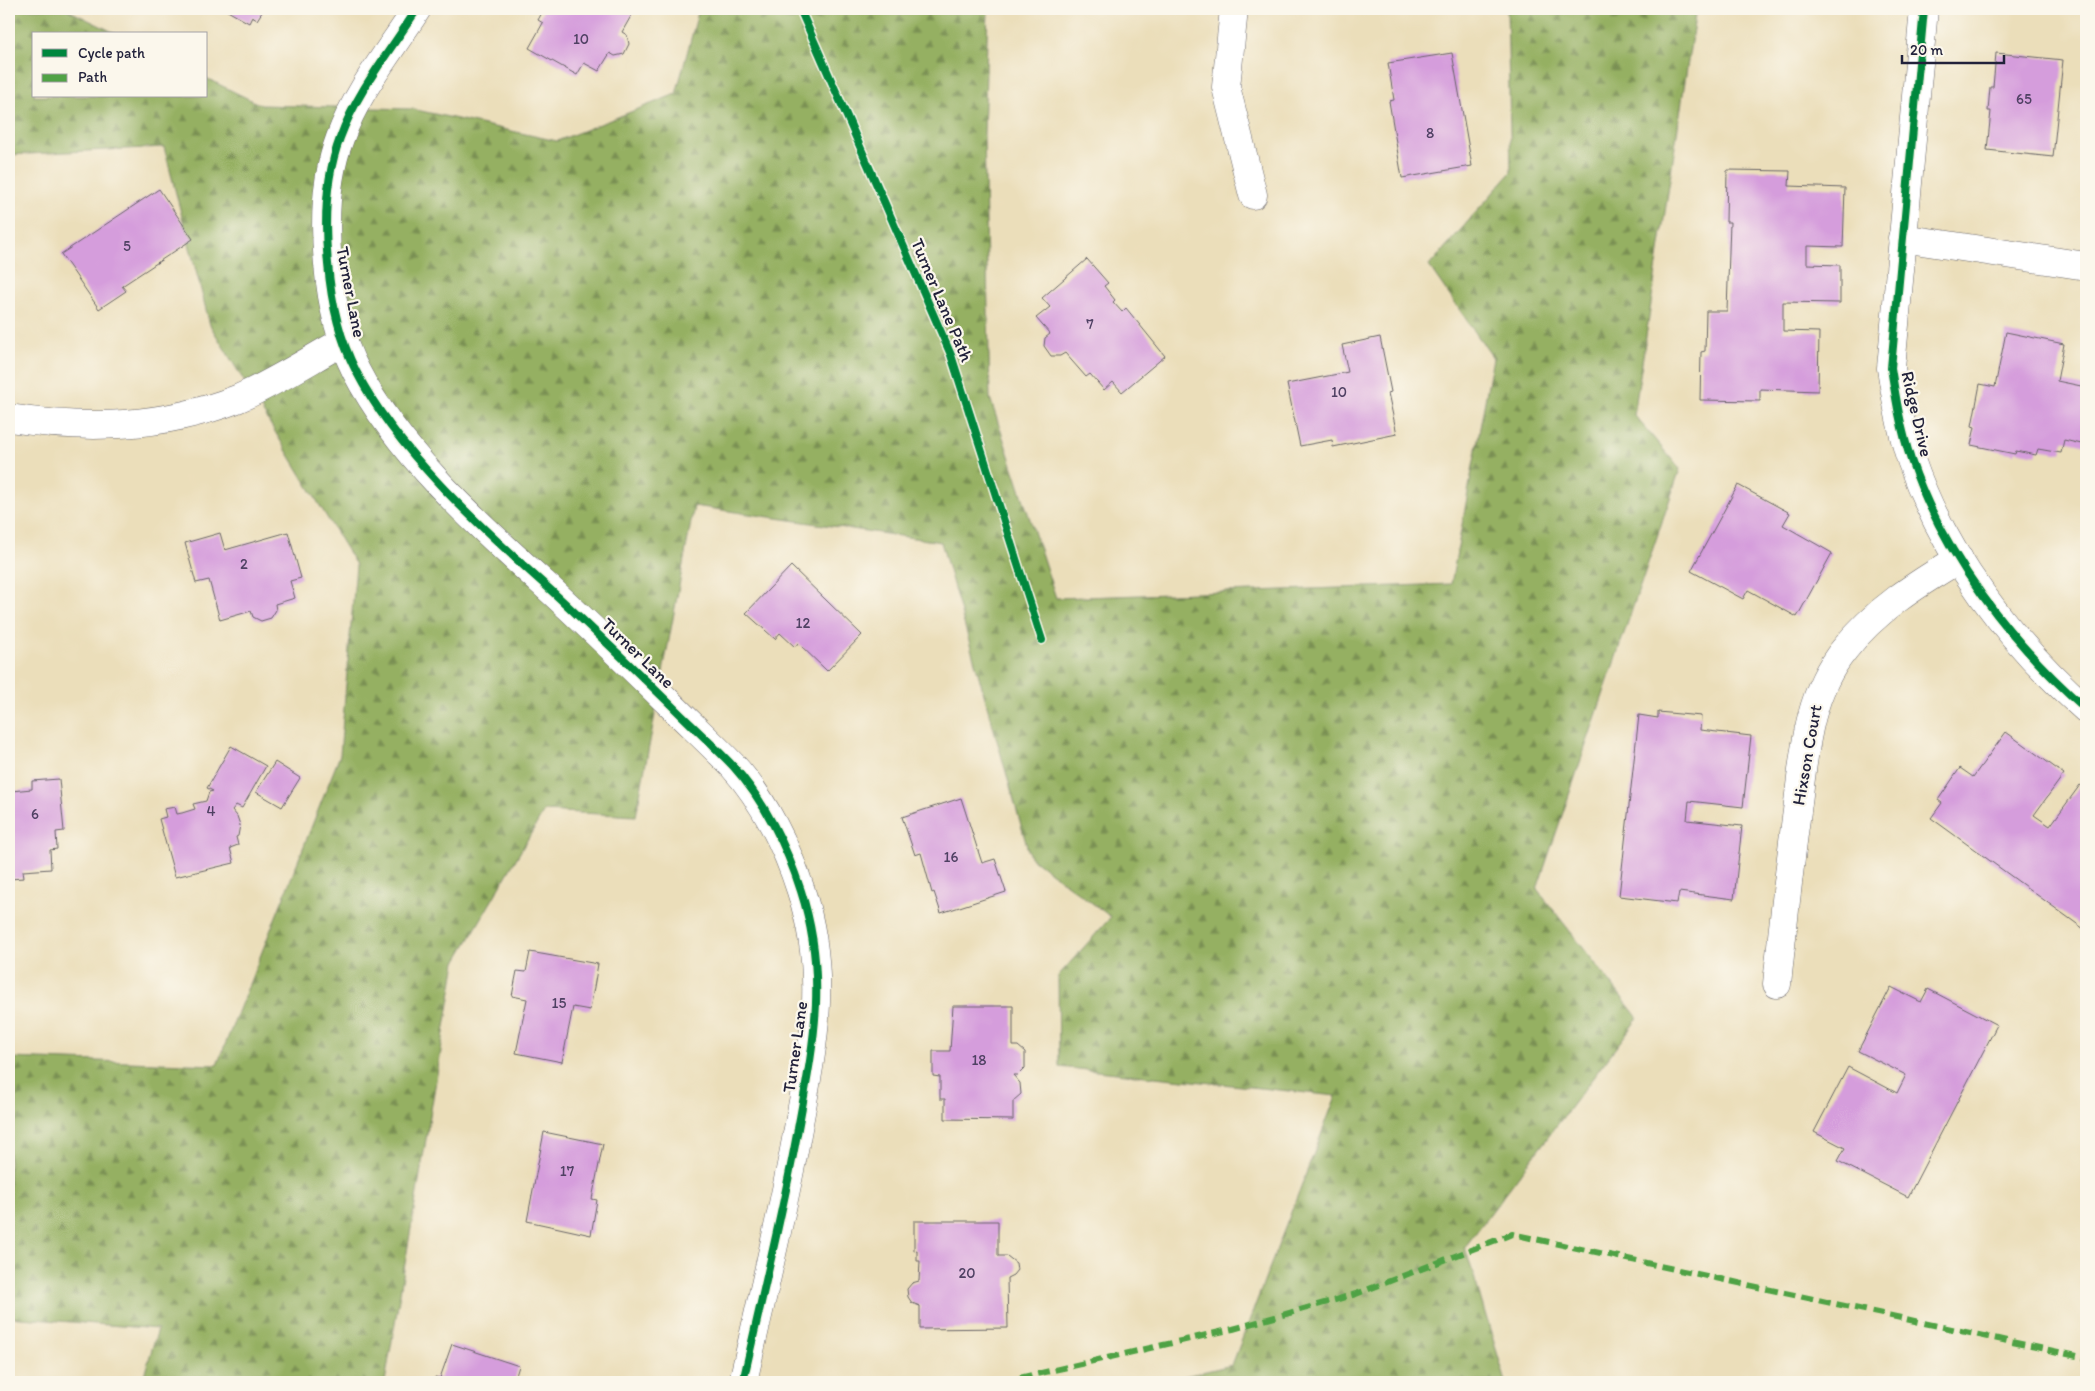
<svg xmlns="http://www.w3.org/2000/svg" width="2095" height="1391" font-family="Itim,sans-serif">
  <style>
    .forest { fill: url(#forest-firs); stroke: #5c694e }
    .building { fill: #d59ddc }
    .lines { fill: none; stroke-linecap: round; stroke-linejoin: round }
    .street-casing { stroke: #686467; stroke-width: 29 }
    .street { stroke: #fff; stroke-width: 28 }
    .quiet { stroke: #50a245; stroke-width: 6; stroke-dasharray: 12 6; stroke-linecap: butt }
    .cycleway-casing { stroke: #fbf7ec; stroke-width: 11 }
    .cycleway { stroke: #00873e; stroke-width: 8 }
    .labels { text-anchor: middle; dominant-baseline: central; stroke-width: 4.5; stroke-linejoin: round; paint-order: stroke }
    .number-label { font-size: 15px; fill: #4f4163 }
    .street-label { font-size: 18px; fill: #22223b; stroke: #fbf7ec }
  </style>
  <defs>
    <pattern id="forest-firs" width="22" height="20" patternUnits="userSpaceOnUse" patternTransform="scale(1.25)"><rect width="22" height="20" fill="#95b062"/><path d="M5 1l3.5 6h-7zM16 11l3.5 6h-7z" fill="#798f52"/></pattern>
  </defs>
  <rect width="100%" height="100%" fill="#fbf7ec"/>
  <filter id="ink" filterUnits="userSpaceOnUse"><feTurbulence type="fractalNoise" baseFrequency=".02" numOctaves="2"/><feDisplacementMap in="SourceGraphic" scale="10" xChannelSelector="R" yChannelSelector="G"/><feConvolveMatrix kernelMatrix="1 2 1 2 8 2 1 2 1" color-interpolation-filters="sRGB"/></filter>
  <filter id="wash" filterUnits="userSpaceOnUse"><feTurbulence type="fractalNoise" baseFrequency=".0096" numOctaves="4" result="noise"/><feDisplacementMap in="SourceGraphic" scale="20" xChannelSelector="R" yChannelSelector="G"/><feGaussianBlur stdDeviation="1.12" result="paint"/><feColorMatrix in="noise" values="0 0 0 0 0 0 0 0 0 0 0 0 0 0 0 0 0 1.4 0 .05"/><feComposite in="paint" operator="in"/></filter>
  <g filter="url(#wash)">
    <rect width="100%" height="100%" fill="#ebdeba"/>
    <!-- forest -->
    <path class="forest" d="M9,9H66L117,34H34V96H206V78L261,105L412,109L557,141L676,94L699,9H988L984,134L990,398L1056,598L1451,584L1493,358L1429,266L1511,172L1507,9H1696L1634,415L1680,469L1537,889L1638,1018L1465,1247L1506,1382H1159L1232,1365L1336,1096L1059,1067L1058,976L1111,917L1030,857L941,542L694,506L636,816L544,811L456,962L385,1382H142L158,1329L9,1317V1058L217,1065L340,755L356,565L210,325L164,147L9,155Z"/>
    <g id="blocks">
      <!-- building -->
      <g class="building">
        <path d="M224,9H264L257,20L252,17L249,23Z"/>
        <path d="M544,9H635L622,32L627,35L629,44L624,54L615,56L610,53L599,71L584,63L577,75L529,48L543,23L538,20Z"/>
        <path d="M1452,53L1472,166L1402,178L1389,101L1394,100L1388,63Z"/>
        <path d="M1996,53L2063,60L2053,157L1987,150L1991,111H1988L1990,87H1993Z"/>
        <path d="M1727,170L1790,171L1789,186L1845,188L1843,247L1807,246V264L1840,265V303L1783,302V331L1819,332L1818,391L1760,389V401L1700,400L1701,352L1705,351L1706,311H1727L1730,222H1726Z"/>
        <path d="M159,189L193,239L122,286L126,291L99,309L61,254Z"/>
        <path d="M1087,259L1108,283L1104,286L1115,300L1113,302L1122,312L1126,308L1165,356L1122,392L1113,382L1104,390L1090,374L1086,377L1065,353L1060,356H1051L1044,346L1045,338L1050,334L1036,318L1050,307L1042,298Z"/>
        <path d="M2006,332L2064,344L2057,381L2086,387V445L2064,440L2061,453L2038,449L2036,455L2016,451L2015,454L1971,445L1975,427L1972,426L1980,384L1995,387Z"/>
        <path d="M1380,337L1391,392L1388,393L1397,434L1333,447L1332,440L1300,446L1287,384L1348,372L1342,345Z"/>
        <path d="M1738,485L1790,513L1783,525L1832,553L1797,617L1748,590L1743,599L1691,571Z"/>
        <path d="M288,532L301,578L290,581L295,598L275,604L276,610L271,618L261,621L253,617L251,611L220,620L209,580L196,583L185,543L220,533L225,550Z"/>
        <path d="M791,566L862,635L827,671L798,643L795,647L780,633L775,639L746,613Z"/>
        <path d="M1658,712L1701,716L1700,730L1751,736L1743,807L1689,801L1687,820L1742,826L1734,899L1679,892L1677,903L1619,896L1639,715L1658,718Z"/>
        <path d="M2006,732L2064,774L2034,815L2050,826L2080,785L2086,789V926L2084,929L1931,818L1942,803L1938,800L1960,768L1973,777Z"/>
        <path d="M231,746L266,766L242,808L236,805L232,810L237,816L240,825L238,836L236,837L238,845L230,848L234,863L175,877L159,819L166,817L164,809L175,807L177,814L182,813L195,809L193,804L206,801L209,792L213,791L207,788Z"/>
        <path d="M275,762L300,778L282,807L256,792Z"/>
        <path d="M59,779L64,831L56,832L57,849L50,850L51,869L23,871L24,878L9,879V797H12L11,791L32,789V781Z"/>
        <path d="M961,798L982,863L995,859L1006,892L941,913L934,892L932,893L921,853L915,855L902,817Z"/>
        <path d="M530,952L598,964L590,1010L573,1007L562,1062L516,1053L527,999L512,996L517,971L526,972Z"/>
        <path d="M1891,987L1921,1002L1928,989L1997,1025L1908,1197L1838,1161L1845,1148L1814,1132L1848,1067L1897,1093L1906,1075L1858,1051Z"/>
        <path d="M953,1006H1013V1046H1018L1025,1052V1068L1018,1075H1013L1020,1083L1021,1094L1013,1101V1120L945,1119V1099H940V1077L933,1076V1051H950Z"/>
        <path d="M544,1132L603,1144L592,1199L597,1200L591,1235L527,1221Z"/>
        <path d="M914,1221H998V1256H1007L1016,1263L1017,1270L1013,1275L1007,1278L1008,1328L920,1329V1306L912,1303L908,1297L907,1289L912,1283L919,1281L920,1261H917V1250L914,1251Z"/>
        <path d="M452,1344L519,1366L514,1382H433L435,1377L440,1378Z"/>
      </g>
    </g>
  </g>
  <g filter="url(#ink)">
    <use href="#blocks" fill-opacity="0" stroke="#686467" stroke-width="1"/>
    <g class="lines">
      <defs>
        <g id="street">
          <path d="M417,9C390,51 357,91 340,138C325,178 324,222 328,264C331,300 339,338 356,371C397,451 477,524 544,584C587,623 629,664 671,705C691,725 713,745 733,766C764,800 787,847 801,891C829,978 813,1047 797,1134C782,1217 761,1300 743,1382"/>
          <path d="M1234,9L1226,87L1253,195"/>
          <path d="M1924,9L1891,368C1896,399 1901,430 1911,460C1944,556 2011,643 2086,709"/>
          <path d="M1902,238L2086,266"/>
          <path d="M9,418C87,430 162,428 237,399C271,385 311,359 344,341"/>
          <path d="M1777,984C1783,926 1789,869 1797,811C1804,756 1807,695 1844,650C1874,611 1917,584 1959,559"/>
        </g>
      </defs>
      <!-- street casing -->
      <use href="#street" class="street-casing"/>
      <!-- street -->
      <use href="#street" class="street"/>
      <!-- quiet -->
      <path class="quiet" d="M1002,1382L1233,1329L1356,1294L1512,1234L2086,1358"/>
      <defs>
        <g id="cycleway">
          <path d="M417,9C390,51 357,91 340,138C325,178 324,222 328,264C331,300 339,338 356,371C397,451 477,524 544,584C587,623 629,664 671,705C691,725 713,745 733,766C764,800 787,847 801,891C829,978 813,1047 797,1134C782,1217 761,1300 743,1382"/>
          <path d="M800,9L951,355L1042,640"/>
          <path d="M1924,9L1891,368C1896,399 1901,430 1911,460C1944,556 2011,643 2086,709"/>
        </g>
      </defs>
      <!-- cycleway casing -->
      <use href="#cycleway" class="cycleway-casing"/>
      <!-- cycleway -->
      <use href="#cycleway" class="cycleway"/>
    </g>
  </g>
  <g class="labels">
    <!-- number labels -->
    <g class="number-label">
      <text x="581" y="39">10</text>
      <text x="2024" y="99">65</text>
      <text x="1430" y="133">8</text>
      <text x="127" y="246">5</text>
      <text x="1090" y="324">7</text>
      <text x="1339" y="392">10</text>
      <text x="244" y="564">2</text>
      <text x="803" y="623">12</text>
      <text x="211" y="811">4</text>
      <text x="35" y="814">6</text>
      <text x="951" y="857">16</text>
      <text x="559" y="1003">15</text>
      <text x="979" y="1060">18</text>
      <text x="567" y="1171">17</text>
      <text x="967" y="1273">20</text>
    </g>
    <!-- street labels -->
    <g class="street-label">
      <text transform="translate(351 292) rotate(79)">Turner Lane</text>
      <text transform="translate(942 300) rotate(67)">Turner Lane Path</text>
      <text transform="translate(1917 414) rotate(77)">Ridge Drive</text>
      <text transform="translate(638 653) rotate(44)">Turner Lane</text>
      <text transform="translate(1807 755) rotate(-80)">Hixson Court</text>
      <text transform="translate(795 1047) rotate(-82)">Turner Lane</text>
    </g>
  </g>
  <!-- margin -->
  <rect width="2095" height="1391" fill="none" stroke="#fbf7ec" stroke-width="30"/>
  <!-- legend -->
  <rect x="32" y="32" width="175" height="65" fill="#fbf7ec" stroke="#a4a2a5"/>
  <rect x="42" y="49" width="25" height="8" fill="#00873e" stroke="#a4a2a5"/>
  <text x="78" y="58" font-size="15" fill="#22223b">Cycle path</text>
  <rect x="42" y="74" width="25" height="8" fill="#50a245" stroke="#a4a2a5"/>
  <text x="78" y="82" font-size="15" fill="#22223b">Path</text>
  <!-- scale -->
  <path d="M1902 55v8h102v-8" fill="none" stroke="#22223b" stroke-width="2.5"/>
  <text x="1910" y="55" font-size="15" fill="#22223b" stroke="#fbf7ec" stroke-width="4" paint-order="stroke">20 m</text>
</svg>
